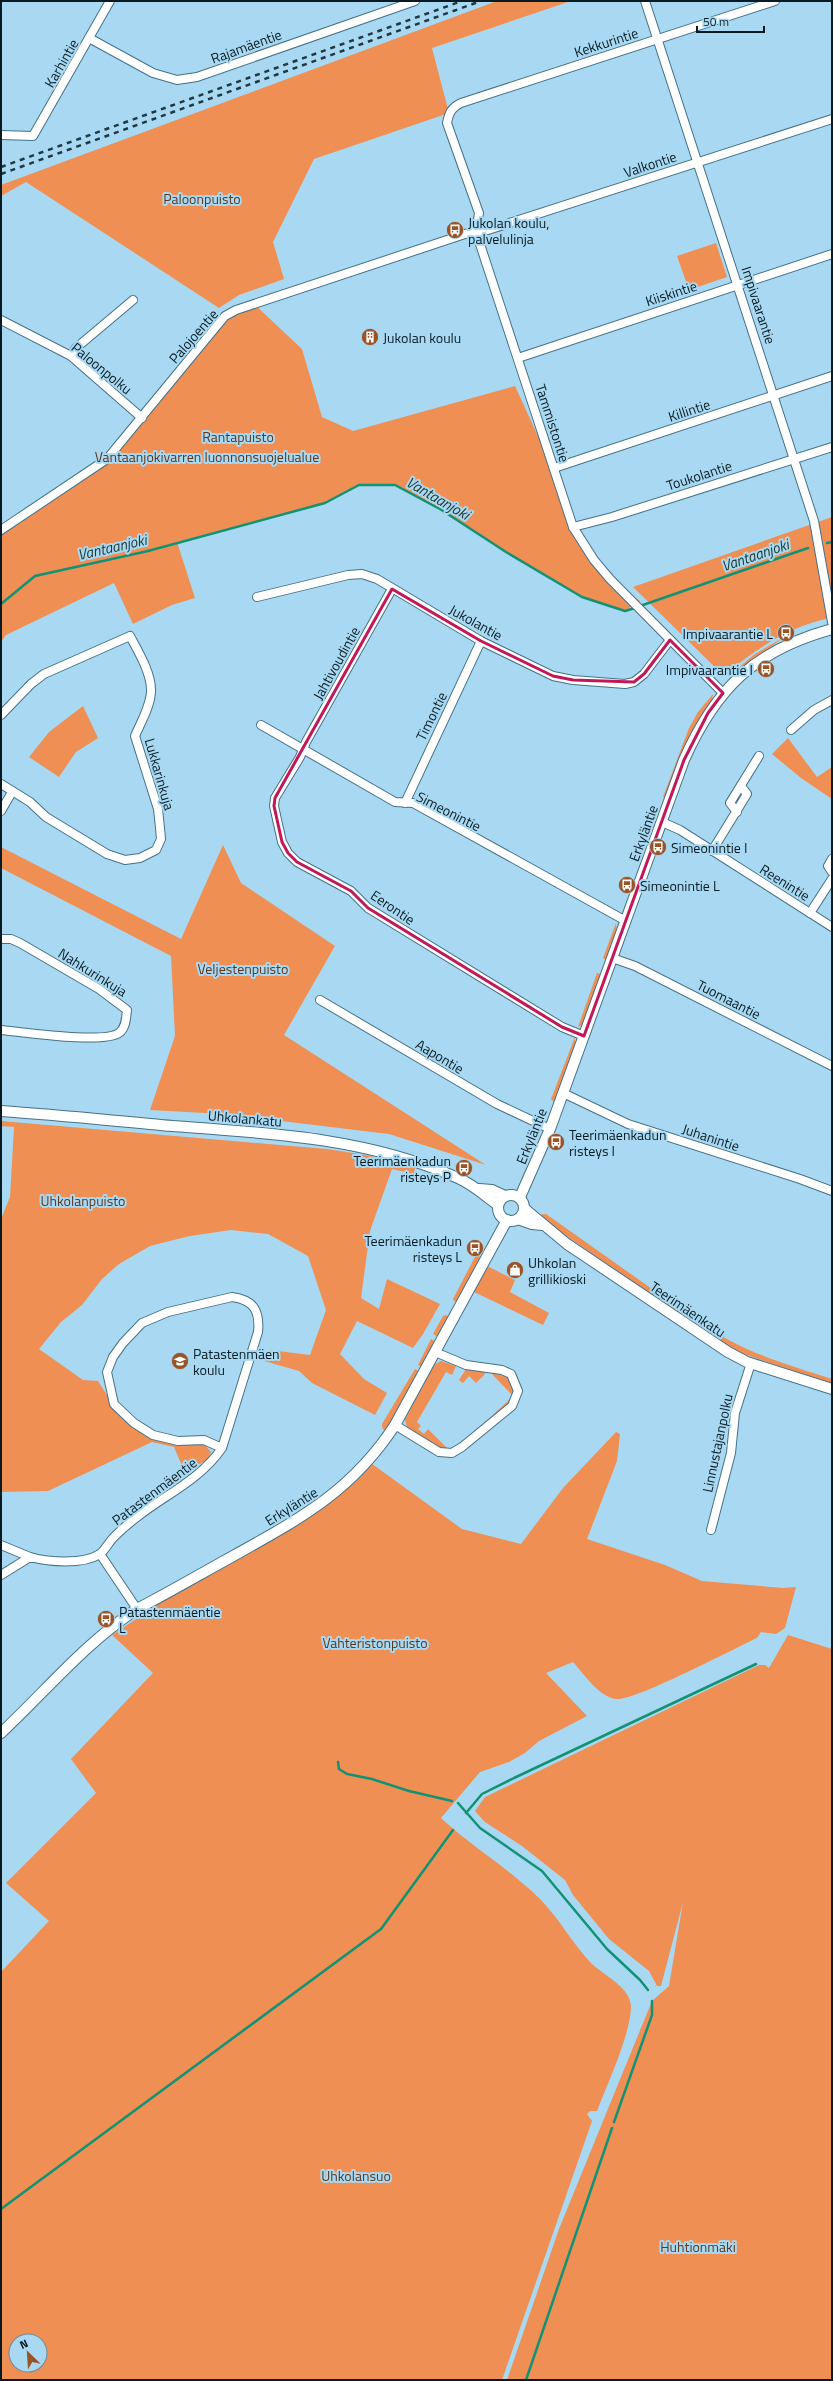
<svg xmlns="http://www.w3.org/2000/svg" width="833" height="2381" font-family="'Titillium Web',sans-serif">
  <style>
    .green { fill: #ef8f53; fill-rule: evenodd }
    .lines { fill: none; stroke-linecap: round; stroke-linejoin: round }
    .stream { stroke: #129275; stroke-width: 2.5 }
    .minor-casing { stroke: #447187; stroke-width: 10 }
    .tertiary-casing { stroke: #447187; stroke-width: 12 }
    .minor { stroke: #fff; stroke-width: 8 }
    .tertiary { stroke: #fff; stroke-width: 10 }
    .rail { stroke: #203842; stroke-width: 2.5; stroke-dasharray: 5 5; stroke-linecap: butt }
    .marked { fill: none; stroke: #c2185b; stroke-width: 3; stroke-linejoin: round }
    .labels { text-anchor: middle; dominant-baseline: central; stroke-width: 4; stroke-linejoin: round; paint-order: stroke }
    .street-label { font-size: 14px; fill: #081b23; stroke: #a9d9f2 }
    .park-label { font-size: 14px; fill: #5e361d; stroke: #a9d9f2 }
    .poi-label { font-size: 14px; fill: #081b23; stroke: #a9d9f2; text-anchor: start }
    .water-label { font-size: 15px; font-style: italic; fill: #203931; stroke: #a9d9f2 }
  </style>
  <rect width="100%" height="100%" fill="#a9d9f2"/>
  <!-- green -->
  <g class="green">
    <path d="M497,1H571L432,48L449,113L314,159L273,242L284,279L239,295L219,308L26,182L1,196V185Z"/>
    <path d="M716,243L727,277L689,290L677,256Z"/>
    <path d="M253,303L302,349L322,417L353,431L515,386L548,458L573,533L610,579L640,601L625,611L582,597L506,552L440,509L395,485H359L325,503L177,542L195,598L172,605L133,624L114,583L6,635L1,642V535L97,467L225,316Z"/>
    <path d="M832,517V585L826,586L831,618C789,626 758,648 725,674L721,673L633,587Z"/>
    <path d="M784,637L734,676L732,675V673L755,654Z"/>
    <path d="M713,694C713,704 701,716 695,726C682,748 675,773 666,798L663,797L689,728L698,712Z"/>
    <path d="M83,706L98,738L76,752L59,777L29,757L49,732Z"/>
    <path d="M788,738L817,777L832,767V799L801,778L772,754Z"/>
    <path d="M223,845L241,883L335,946L284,1035L486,1165L389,1134L223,1114L150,1110L175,1036L171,956L1,868V847L181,939Z"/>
    <path d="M616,923L617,931L606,960L603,958Z"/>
    <path d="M597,973L601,974L582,1025L578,1027Z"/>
    <path d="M575,1037V1046L554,1102L551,1099Z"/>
    <path d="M1,1121L327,1149L366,1155L415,1168L414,1174L392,1169L370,1231L361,1298L379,1309L387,1279L440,1304L423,1334L413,1348L357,1321L340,1354L364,1379L387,1393L375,1415L312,1383L299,1371L264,1361L270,1350L310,1355L326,1310L308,1256L268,1234L231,1230L190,1236L150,1246L119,1264L102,1279L82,1305L61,1322L39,1349L83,1380L98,1381L119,1414L140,1427L139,1431L157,1439L205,1445L211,1452L208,1459L185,1473L174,1447L152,1442L48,1491L1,1492V1219L10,1197L14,1127L1,1126Z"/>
    <path d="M542,1214H546L686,1313L687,1316L684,1317L555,1228L540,1216Z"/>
    <path d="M477,1253L480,1255L476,1269L457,1302L454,1301L453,1299Z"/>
    <path d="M487,1266L515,1280L510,1292L549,1313L543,1325L474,1292Z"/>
    <path d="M446,1315L450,1318L438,1337L433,1334L443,1316Z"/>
    <path d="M695,1321H698C742,1352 782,1363 832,1379V1384L738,1352L696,1325Z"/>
    <path d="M431,1339L436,1342L422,1367L418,1365Z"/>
    <path d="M441,1361L456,1366L452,1375L446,1372L417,1422L421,1426L418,1429L424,1434L428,1429L447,1448L451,1449L460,1445L509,1400L512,1395L492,1374L493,1371L510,1376L516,1389L512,1401L461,1446L445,1452L407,1428L405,1419L434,1365Z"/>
    <path d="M415,1369L420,1372L386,1434L382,1427V1424Z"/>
    <path d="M466,1369L484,1371L485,1374L476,1383L469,1376L463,1383L459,1380Z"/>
    <path d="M616,1432L620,1434L617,1461L587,1539L665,1565L702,1581L783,1588L796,1587L785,1628L776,1634L761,1632L757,1638C735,1648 633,1702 616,1699C599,1697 584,1674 573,1662L546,1673L587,1716L539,1741L525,1753L509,1762L480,1772L441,1818C472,1847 510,1869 540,1899C559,1918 572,1943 591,1963C603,1975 631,1987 631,2007C630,2036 608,2082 597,2111H590L587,2114L592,2121L502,2380H1V1972L49,1921L6,1883L96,1793L71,1759L153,1673L112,1635L219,1564L288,1526L368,1461L462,1529L521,1544L563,1488ZM16,2341H40V2365H16Z"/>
    <path d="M788,1635L832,1649V2380H507L559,2229L652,2001L669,1986L683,1902L661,1986H657L649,1971L609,1939L573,1895L565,1880L522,1846L485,1822L475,1811L485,1797L759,1665H765L769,1668Z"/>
  </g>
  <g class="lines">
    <!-- stream -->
    <g class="stream">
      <path d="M827,543L832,542"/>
      <path d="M1,604L35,576L148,551L325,503L359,485H395L440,509L506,552L582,597L625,611L635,608"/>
      <path d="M640,606L808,548"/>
      <path d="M338,1762L339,1769L347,1774L372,1779L409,1791L452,1801"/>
      <path d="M458,1803L480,1828L542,1871L607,1949L640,1980L648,1990"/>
      <path d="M466,1813L482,1794L514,1778L756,1664"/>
      <path d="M614,2122L652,2015V2001"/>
      <path d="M1,2209L381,1929L453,1830"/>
      <path d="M526,2380L612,2128"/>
    </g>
    <defs>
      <g id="minor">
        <path d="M645,1L814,521L832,622"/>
        <path d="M89,38L153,73L177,80L197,77L415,1"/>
        <path d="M1,135L33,136L110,1"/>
        <path d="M1,320L71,356L142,418"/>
        <path d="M71,356L76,348L133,300"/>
        <path d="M518,358L832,254"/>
        <path d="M554,468L832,376"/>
        <path d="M573,527L612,517L832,447"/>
        <path d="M1,530L107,459L215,328L225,316L236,310L465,234L488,230L832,119"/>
        <path d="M392,589L306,742L300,757L275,798L274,806L282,842L288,853L297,862L351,891L368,908L562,1027L584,1036"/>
        <path d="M257,597L348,575L362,574L377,579L481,641L553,676L573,680L625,684L634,682L644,674L670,640"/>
        <path d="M723,693L610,579L594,560L573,527L476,232L479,213L447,123C449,113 451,108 461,103L775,1"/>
        <path d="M1,715L31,684L44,674L130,636C138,651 152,674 151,692C150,707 141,722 135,736L158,809L160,828L161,839L156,850L140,858L125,860L107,854L46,817L30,802L1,784"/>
        <path d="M261,725L395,802L413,803L626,921"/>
        <path d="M791,730L814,710L832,700"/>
        <path d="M405,803L481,641"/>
        <path d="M1,811L12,792"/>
        <path d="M737,812L730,803L759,756"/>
        <path d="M662,822L680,830L832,927"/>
        <path d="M712,851L747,794L741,786"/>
        <path d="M832,859L828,866L832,872"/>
        <path d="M810,913L832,879"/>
        <path d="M1,939H11L20,943L99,989L127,1010C126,1018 126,1028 119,1033C103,1044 24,1032 1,1030"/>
        <path d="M612,958L635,966L832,1066"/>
        <path d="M320,1000L497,1104L550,1129"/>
        <path d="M563,1093L628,1124L800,1179L832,1191"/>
        <path d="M395,1425L439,1452L452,1453L462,1447L512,1406L518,1391L511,1374L502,1370L466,1365L435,1352"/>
        <path d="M711,1530L731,1453L735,1413L751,1363"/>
        <path d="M1,1545L30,1557"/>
        <path d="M100,1554L137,1609"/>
        <path d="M1,1575L30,1557C49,1562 82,1565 100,1554C105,1550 109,1542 114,1537C121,1530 129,1523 137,1517C165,1495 201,1479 222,1448L258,1332C260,1311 254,1300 232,1297L168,1312L142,1323L123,1343L113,1357L107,1372L114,1404L134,1423L153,1435L178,1441L204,1440L222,1448"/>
      </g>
      <g id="tertiary">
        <path d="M1,1111C59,1115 116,1121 173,1126C270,1133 368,1138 458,1178C474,1185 485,1196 498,1205"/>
        <path d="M479,1189L492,1190L505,1196"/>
        <circle cx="511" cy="1208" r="13"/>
        <path d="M520,1197L550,1129L684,760C716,688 755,650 832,629"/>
        <path d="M525,1209L567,1244L728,1352L747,1362L832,1389"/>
        <path d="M518,1219L532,1224L542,1225"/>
        <path d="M1,1733C46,1691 85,1643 137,1609C170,1592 202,1573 235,1555C301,1518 352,1491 395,1425L507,1220"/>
      </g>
    </defs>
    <!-- minor casing -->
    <use href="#minor" class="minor-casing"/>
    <!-- tertiary casing -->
    <use href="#tertiary" class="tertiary-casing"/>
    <!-- minor -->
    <use href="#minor" class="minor"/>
    <!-- tertiary -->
    <use href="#tertiary" class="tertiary"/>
    <!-- rail -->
    <g class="rail">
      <path d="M1,167L462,1"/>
      <path d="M1,174L481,1"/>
    </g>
  </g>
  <!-- marked area -->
  <path class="marked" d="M392,589L481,641L553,676L573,680L634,682L644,674L670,640L723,693L708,713L684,760L584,1036L562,1027L368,908L351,891L297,862L288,853L282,842L274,806L275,798Z"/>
  <!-- icons -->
  <defs>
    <symbol id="bus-disc" viewBox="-11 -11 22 22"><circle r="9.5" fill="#985326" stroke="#a9d9f2"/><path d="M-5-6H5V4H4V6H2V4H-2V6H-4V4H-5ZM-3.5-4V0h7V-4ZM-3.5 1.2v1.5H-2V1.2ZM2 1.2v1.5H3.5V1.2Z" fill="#fff"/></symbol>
    <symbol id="building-disc" viewBox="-11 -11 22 22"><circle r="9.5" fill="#985326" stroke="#a9d9f2"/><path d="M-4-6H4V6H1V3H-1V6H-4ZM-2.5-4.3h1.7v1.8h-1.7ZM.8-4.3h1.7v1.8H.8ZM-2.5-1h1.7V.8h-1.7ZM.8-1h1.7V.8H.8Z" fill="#fff"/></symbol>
    <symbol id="shop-disc" viewBox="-11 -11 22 22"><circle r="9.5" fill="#985326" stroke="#a9d9f2"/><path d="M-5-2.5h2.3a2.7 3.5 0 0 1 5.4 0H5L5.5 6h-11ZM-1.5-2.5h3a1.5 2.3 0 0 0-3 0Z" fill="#fff"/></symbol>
    <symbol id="school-disc" viewBox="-11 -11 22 22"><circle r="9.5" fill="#985326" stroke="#a9d9f2"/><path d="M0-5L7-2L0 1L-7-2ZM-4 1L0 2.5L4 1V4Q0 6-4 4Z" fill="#fff"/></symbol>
  </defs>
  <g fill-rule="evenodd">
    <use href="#bus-disc" x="445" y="220" width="20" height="20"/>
    <use href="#building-disc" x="360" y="327" width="20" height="20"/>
    <use href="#bus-disc" x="776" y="623" width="20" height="20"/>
    <use href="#bus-disc" x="756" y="659" width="20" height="20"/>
    <use href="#bus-disc" x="648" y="837" width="20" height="20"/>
    <use href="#bus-disc" x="617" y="875" width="20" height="20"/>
    <use href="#bus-disc" x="546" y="1132" width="20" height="20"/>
    <use href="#bus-disc" x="454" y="1158" width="20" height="20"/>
    <use href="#bus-disc" x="465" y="1238" width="20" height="20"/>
    <use href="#shop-disc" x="505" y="1260" width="20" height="20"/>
    <use href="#school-disc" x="170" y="1351" width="20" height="20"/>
    <use href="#bus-disc" x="96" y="1609" width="20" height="20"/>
  </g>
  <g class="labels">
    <!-- street labels -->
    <g class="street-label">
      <text transform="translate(606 42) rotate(-18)">Kekkurintie</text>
      <text transform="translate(246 46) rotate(-20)">Rajamäentie</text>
      <text transform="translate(61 63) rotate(-60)">Karhintie</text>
      <text transform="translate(650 164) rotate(-18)">Valkontie</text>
      <text transform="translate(671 293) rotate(-18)">Kiiskintie</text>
      <text transform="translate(759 305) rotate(72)">Impivaarantie</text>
      <text transform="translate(193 336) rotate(-49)">Palojoentie</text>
      <text transform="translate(102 368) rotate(39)">Paloonpolku</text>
      <text transform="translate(689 410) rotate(-18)">Killintie</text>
      <text transform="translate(553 423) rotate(72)">Tammistontie</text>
      <text transform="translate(699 475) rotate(-18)">Toukolantie</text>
      <text transform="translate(476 622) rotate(29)">Jukolantie</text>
      <text transform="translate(336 663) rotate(-61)">Jahtivoudintie</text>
      <text transform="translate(431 716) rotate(-64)">Timontie</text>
      <text transform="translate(160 774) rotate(74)">Lukkarinkuja</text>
      <text transform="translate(449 811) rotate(27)">Simeonintie</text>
      <text transform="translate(643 833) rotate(-70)">Erkyläntie</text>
      <text transform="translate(785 882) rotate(32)">Reenintie</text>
      <text transform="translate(393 907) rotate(34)">Eerontie</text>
      <text transform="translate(93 972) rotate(32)">Nahkurinkuja</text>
      <text transform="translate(729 999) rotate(27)">Tuomaantie</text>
      <text transform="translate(440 1056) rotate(31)">Aapontie</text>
      <text transform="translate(245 1118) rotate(5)">Uhkolankatu</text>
      <text transform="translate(531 1136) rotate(-68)">Erkyläntie</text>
      <text transform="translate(711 1137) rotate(18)">Juhanintie</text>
      <text transform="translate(688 1309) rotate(34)">Teerimäenkatu</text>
      <text transform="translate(717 1443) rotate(-78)">Linnustajanpolku</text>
      <text transform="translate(154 1491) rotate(-37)">Patastenmäentie</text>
      <text transform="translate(291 1506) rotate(-32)">Erkyläntie</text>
    </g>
    <!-- park labels -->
    <g class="park-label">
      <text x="202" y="198">Paloonpuisto</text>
      <text x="238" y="436">Rantapuisto</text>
      <text x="207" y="456">Vantaanjokivarren luonnonsuojelualue</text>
      <text x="243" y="968">Veljestenpuisto</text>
      <text x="83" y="1200">Uhkolanpuisto</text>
      <text x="375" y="1642">Vahteristonpuisto</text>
      <text x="356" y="2175">Uhkolansuo</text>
      <text x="698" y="2246">Huhtionmäki</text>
    </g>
    <!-- poi labels -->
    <g class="poi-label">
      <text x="468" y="222">Jukolan koulu,<tspan x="468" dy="16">palvelulinja</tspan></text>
      <text x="383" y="337">Jukolan koulu</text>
      <text x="773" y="633" text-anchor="end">Impivaarantie L</text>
      <text x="753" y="669" text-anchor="end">Impivaarantie I</text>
      <text x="671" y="847">Simeonintie I</text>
      <text x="640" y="885">Simeonintie L</text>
      <text x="569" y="1134">Teerimäenkadun<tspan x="569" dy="16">risteys I</tspan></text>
      <text x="451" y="1160" text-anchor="end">Teerimäenkadun<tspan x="451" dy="16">risteys P</tspan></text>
      <text x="462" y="1240" text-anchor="end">Teerimäenkadun<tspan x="462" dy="16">risteys L</tspan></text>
      <text x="528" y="1262">Uhkolan<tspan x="528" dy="16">grillikioski</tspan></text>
      <text x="193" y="1353">Patastenmäen<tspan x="193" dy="16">koulu</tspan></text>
      <text x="119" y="1611">Patastenmäentie<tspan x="119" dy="16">L</tspan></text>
    </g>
    <!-- water labels -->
    <g class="water-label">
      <text transform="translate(438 498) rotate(30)">Vantaanjoki</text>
      <text transform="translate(112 547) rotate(-13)">Vantaanjoki</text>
      <text transform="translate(755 555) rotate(-19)">Vantaanjoki</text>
    </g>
  </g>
  <!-- border -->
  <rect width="833" height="2381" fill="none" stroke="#081b23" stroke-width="4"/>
  <!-- north arrow -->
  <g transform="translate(28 2353) rotate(335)"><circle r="19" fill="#a9d9f2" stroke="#698d9f"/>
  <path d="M0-3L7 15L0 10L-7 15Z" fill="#985326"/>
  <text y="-6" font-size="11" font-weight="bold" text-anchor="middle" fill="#081b23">N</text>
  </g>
  <!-- scale -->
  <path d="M697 26v6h67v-6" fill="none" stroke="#081b23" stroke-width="2"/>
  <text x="703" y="26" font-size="12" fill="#081b23" stroke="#a9d9f2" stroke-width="3" paint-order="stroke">50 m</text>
</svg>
